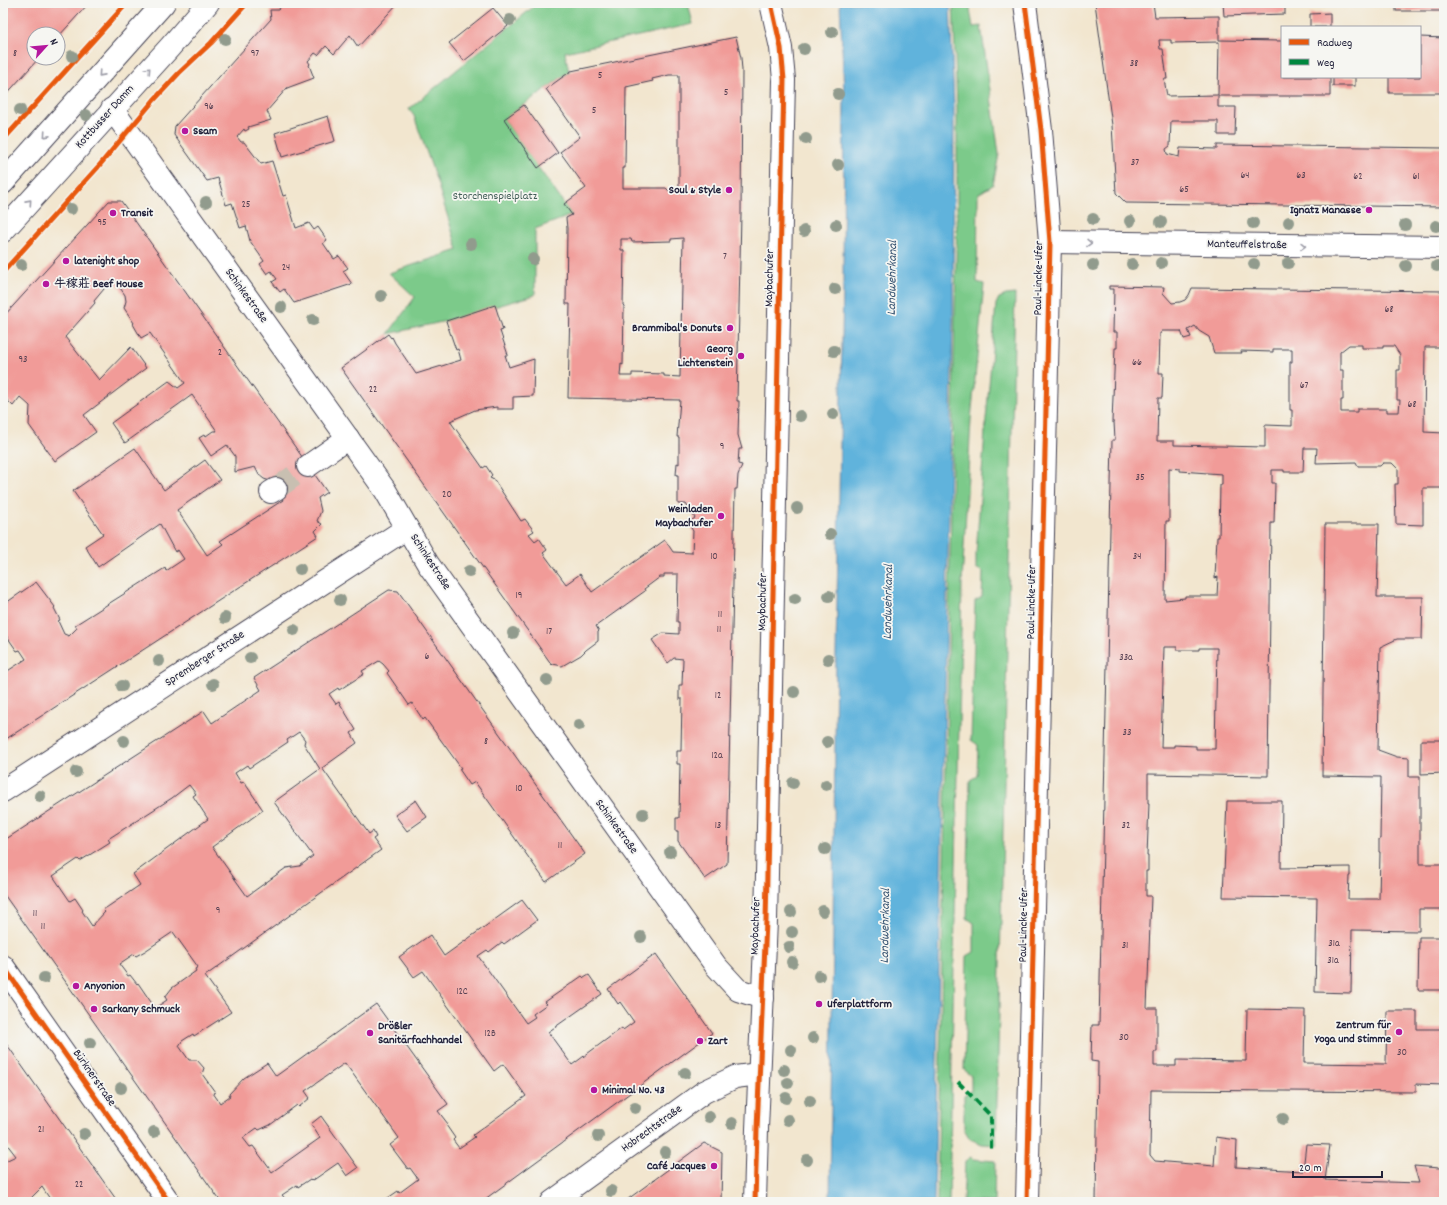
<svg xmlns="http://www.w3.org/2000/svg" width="1447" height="1205" font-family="Dekko,'LXGW WenKai TC',sans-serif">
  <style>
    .green { fill: #7cca8a; stroke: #4f7662 }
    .water { fill: #60b3dc; stroke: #416a8c }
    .building { fill: #f19b98; fill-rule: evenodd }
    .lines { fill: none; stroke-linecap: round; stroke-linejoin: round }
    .minor-tunnel { stroke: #c8bfb1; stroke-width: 22; stroke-dasharray: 22 11; stroke-linecap: butt }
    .minor-casing { stroke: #413f51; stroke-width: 24 }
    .major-casing { stroke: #413f51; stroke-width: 24 }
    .minor { stroke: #fff; stroke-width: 22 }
    .major { stroke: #fff; stroke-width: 22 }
    .quiet { stroke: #00873e; stroke-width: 4; stroke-dasharray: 8 4; stroke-linecap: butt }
    .cycleway-casing { stroke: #f6f6f2; stroke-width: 8 }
    .cycleway { stroke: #e8590c; stroke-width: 5 }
    .tree { fill: #919b8d }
    .oneway { stroke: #9c9ca7 }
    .poi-dot { fill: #b5179e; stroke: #f6f6f2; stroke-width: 1.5 }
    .labels { text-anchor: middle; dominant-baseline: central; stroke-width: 3.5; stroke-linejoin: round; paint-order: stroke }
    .number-label { font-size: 10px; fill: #564052 }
    .street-label { font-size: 12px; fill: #22223b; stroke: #f6f6f2 }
    .poi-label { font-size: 12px; font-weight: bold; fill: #22223b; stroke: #f6f6f2; text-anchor: start }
    .park-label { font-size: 12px; fill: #425d57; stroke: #f6f6f2 }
    .water-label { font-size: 13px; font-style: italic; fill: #385573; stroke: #f6f6f2 }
  </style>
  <rect width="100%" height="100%" fill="#f6f6f2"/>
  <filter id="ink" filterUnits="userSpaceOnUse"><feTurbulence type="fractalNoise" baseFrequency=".025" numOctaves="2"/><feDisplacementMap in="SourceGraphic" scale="8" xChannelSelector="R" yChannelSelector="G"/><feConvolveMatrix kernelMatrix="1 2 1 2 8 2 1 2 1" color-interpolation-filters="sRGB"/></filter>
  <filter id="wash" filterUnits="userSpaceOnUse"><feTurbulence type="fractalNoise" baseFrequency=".012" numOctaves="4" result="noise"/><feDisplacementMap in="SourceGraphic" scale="16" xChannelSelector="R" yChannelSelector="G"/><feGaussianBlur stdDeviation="0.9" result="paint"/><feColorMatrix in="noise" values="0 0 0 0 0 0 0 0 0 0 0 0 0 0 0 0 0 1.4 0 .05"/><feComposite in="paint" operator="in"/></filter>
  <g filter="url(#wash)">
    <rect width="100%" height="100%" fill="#f2e6cf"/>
    <!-- green -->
    <g class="green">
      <path d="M538,3H688L693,24L565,52L569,72L504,119L572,215L535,229V295L446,321L388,334L415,297L389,273L458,250L437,182L414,116L409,109Z"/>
      <path d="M953,3H969L973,27L981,26L999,154L993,185L978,194L977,282L984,284L971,420L962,583L949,1202H937L957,212V107Z"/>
      <path d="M1015,294L996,1145L982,1144L970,1139L964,1129V1095L971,1091V1076L964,1070L967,956L974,952V923L967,918L970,780L977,776L978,745L971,740L975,601L982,597L983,572L976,568V554L985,431L996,304L999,298L1006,295Z"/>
      <path d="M971,1157L973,1159L995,1161L994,1202H963L965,1161Z"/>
    </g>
    <!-- water -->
    <path class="water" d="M840,3H950L954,107L953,320L934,1202H830L836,653L843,288L844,92Z"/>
    <g id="blocks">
      <!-- building -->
      <g class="building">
        <path d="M3,3H89L58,37V34H34V58H39L3,98Z"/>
        <path d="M284,3H398L358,47L350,35L334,54L326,46L318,55L315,53L308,61L310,64L309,65L314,78L287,88L267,111L271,120L248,127L249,129L245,131L244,129L237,137L241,142H244L261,164L272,161L283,196L286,195L296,228L309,223L314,230L318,227L327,240L323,243L334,259L339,256L348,268L343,271L352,284L294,303L284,289L280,292L272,282L277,279L271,271L267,274L260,264L264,261L250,241L246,226L240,228L232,203L226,205L218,178L207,181L174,135L175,126L271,19L270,10H278Z"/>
        <path d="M1095,3H1153L1155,17L1219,16V40L1282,41V77H1330V96H1218V107H1236L1235,135H1218V121H1171L1170,146L1166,149L1167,154L1179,157L1180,148L1217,149V145L1444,148V207L1126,203L1116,193L1112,125ZM1159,40H1171V43L1219,42L1218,95L1167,96L1164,79H1167L1163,49H1160Z"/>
        <path d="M1223,3H1285V14L1224,16Z"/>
        <rect x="1396" y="3" width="48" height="8"/>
        <path d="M493,8L508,26L464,61L449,43Z"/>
        <path d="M1330,13V27H1310V14Z"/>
        <path d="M736,37L741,58L742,70L741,214L737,401H739L738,435L742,449H739L738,464L742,465L738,475L737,489H735L727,864L705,879L678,841V831H676V818H679L680,764H677V751H681L682,699H679V685H682L683,659L674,658L668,663L652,640L663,633L679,634V622H677L678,574H664V577H660L644,589L645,591L596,626L599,631L598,632V641L586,650L581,655L562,666L553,664L552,665L341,368L388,334L391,338L392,337L395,343L416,374L461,360L458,349L456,350L446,321L495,305L503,330L500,331L508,355H505L509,367L534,359L533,396L513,397V409H497V407L475,410L450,421L483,468L486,466L492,475L490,477L491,479L493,478L521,521L525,519L534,531L529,534L535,541L539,538L547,550L543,553L566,584L580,574L592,592L665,540L673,552L692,553L693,531L688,523L695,518L686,504H678V475H676L677,463L679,464V437H677L680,400L568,398L570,304H566L567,228L566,218L572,215L564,204L586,188L560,152L580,137L546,89L571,71ZM669,75H679V191H669L666,188H623V168H625L626,87L653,81L652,79ZM683,238L680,377L664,376V374L632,373V376H620L621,364L623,365L624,306L623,305L624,250H621V239H631L632,242L671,241V239Z"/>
        <path d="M1420,37L1444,38V93H1389V77H1420Z"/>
        <rect x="1333" y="77" width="22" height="9"/>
        <path d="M524,105L558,153L538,168L504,119Z"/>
        <path d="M328,116L335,141L282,157L275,133Z"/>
        <path d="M109,201H121L327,492L318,498L321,511L317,521L322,524L315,531L318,536L3,741V674L26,659L20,650L17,651L3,631V605L36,582L55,607L54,608L60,620L58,621L64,634L69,636L77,628L75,625L165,568L166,571L184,559L178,550L175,552L160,524L98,567L85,546L103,534L73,491L135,448L164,490L205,460L220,480L177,510L207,555L223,544L220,541L283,500L273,484L270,481L264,479L259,475L255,467L235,472V456L227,445L211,456L199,438L204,435L206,436L213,431H217L192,395L125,443L111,423L169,381L178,388L185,383L150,333L141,338L133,324L134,323L124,308L126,301L125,295L114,279L103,286L104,289L94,301L95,303L65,337L99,380L131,347L146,368L84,415L96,432L55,461L29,425L30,406L20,397L13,406L7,400L3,405V317Z"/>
        <path d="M1109,286L1164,287L1163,293L1172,303L1180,302L1185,300L1189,295L1192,288L1444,291V347H1425L1424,432L1444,433V488H1423V525L1396,524L1395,484H1398V469L1392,463H1383L1380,466H1358L1356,462L1316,463L1317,448H1304L1303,472H1284V470H1272V483H1275L1274,523H1271L1268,776L1148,774V803H1149L1147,856H1148V871H1146V896H1151L1147,1008H1157V1052H1154V1066H1176V1060L1246,1061L1247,1009L1305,1010L1304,1063L1386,1064L1387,1011H1417V1029H1444V1085L1416,1084V1092L1151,1090L1150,1155L1155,1161L1214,1166L1216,1137L1237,1140L1236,1167L1303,1171L1306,1144L1330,1145L1325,1180L1419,1183L1414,1166L1439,1168L1442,1166L1444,1168V1202H1096L1098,1062L1091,1061L1092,1025H1099L1112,440H1115L1114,422H1112L1115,348H1117V332H1113L1114,289H1109ZM1195,326L1199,331L1209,337L1214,353H1242L1241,351L1273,352V349H1292V362H1290V410H1292V426L1265,425V447L1174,445V441H1157L1158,398H1162L1163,373H1159L1160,333H1161L1162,331H1181L1184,339L1191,337L1188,330ZM1349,345H1362V348H1383V346H1394L1400,355V370H1397V400H1400L1399,412H1387V409H1357V412H1341V400H1343V370H1340V352ZM1169,468L1180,469V471L1222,474V485H1220L1219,537H1217L1215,578L1218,577L1217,596H1185V598L1165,600L1166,521H1169ZM1164,647H1177V650H1199V648H1217L1215,749H1196V746L1174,745V747H1161Z"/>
        <path d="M1325,524H1379L1377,597H1423L1422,639H1397L1380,647L1378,750L1397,757L1409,758V777H1420V864H1444V909H1419V931L1352,930L1351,993L1315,992L1317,898L1223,897L1227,801H1282L1281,868L1350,867V876H1349L1348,899H1379L1380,852H1379V839H1380L1381,777L1322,776Z"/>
        <path d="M389,590L398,591L585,854L546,882L475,782L470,785L459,769L461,768L425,718L423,720L412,703L409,705L387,673L389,671L383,664L379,661L362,671L364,674L339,690L338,688L329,694L336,704L339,702L356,730L351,733L357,743L322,768L369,834L373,831L376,837L373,839L381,850L205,976L231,1012L194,1036L193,1034L182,1041L179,1046L189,1060H197L204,1068L202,1074L215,1092L213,1093L220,1103L230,1096L229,1094L244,1078L267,1063L276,1076L376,1004L448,1104L438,1111L448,1124L446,1125L455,1138L453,1140L459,1148L475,1137L473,1135L526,1096L503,1064L494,1071L423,971L414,977L399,957L430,935L444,956L522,900L537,920L504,944L502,942L489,952L487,950L478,956L526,1023L535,1017L533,1014L547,1004L545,1002L582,976L584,978L589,975L602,994L548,1032L572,1065L622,1028L623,1030L634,1022L620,1002L618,1004L608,989L656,954L712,1033L481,1202H382L398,1191L399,1193L418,1179L410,1168L408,1169L390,1145L399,1138L345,1063L305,1091L310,1098L299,1107L297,1105L270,1125L259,1130L257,1128L243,1138L250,1147L253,1146L272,1172L320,1138L311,1124L321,1116L358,1168L347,1176L338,1163L312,1181L310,1179L298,1187L297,1185L282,1195L288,1202H221L3,893V841L204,711L212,723L261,690L254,678ZM299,732L305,740L304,744L320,769L274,802L313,856L300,866L286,868L247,896L212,847L263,810L244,782L241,783L235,773L247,765L249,768L288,742L287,740ZM189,785L196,794L193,796L208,819L133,874L140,885L103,910L105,912L92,926L82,911L83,910L75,898L70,901L53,876L78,859L80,861L110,842L108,839L172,798ZM173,932L198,967L195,969L196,971L172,988L165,997L167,1000L155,1008L138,983L137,984L130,975L128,976L119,964L134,954L136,956L145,951Z"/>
        <path d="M1421,740H1444V773L1421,774Z"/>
        <path d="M416,800L427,817L407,831L395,815Z"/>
        <path d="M1419,937H1444V990H1418Z"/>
        <path d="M3,1039L75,1141L118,1202H52L42,1187L29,1200L30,1202H3V1162L16,1156L3,1139Z"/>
        <path d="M704,1143L722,1152L721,1202H624Z"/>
      </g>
    </g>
  </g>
  <g filter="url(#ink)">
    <use href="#blocks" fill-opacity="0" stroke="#413f51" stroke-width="1"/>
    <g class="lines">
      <!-- minor-tunnel -->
      <path class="minor-tunnel" d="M276,489L308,466"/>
      <defs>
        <g id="minor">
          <path d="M1025,3L1041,130L1050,242L1027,1202"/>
          <path d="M112,109L385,490L428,564L716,966L738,990L763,998"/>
          <path d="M1050,242L1444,247"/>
          <path d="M308,466L348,438"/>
          <path d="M271,492L276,489"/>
          <path d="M3,791L407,528"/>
          <path d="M3,966L169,1202"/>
          <path d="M552,1202L704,1092L735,1077L759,1074"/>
          <path d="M755,1202L757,1129L766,921L784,80L781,48L771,3"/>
        </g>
        <g id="major">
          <path d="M3,183L164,3"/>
          <path d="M3,231L170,47L208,3"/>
        </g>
      </defs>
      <!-- minor casing -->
      <use href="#minor" class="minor-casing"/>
      <!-- major casing -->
      <use href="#major" class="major-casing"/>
      <!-- minor -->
      <use href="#minor" class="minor"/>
      <!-- major -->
      <use href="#major" class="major"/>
      <!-- quiet -->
      <path class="quiet" d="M958,1082L991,1116V1152"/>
      <defs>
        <g id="cycleway">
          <path d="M1025,3L1041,130L1050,242L1027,1202"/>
          <path d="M3,140L127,3"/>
          <path d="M3,272L98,167L154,100L179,73L211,43L247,3"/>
          <path d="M3,966L169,1202"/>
          <path d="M755,1202L757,1129L766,921L784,80L781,48L771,3"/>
        </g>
      </defs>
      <!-- cycleway casing -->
      <use href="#cycleway" class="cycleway-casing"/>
      <!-- cycleway -->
      <use href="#cycleway" class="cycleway"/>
    </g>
    <!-- trees -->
    <g class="tree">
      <circle cx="510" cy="20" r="6"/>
      <circle cx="832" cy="32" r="6"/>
      <circle cx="225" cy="39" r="6"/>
      <circle cx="804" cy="49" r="6"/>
      <circle cx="72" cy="56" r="6"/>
      <circle cx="838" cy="94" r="6"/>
      <circle cx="20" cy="110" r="6"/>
      <circle cx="86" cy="115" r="6"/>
      <circle cx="806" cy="139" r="6"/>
      <circle cx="838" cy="165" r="6"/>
      <circle cx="206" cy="202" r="6"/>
      <circle cx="71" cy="209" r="6"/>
      <circle cx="1093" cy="219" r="6"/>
      <circle cx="1130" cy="221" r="6"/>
      <circle cx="1161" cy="222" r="6"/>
      <circle cx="1289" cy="222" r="6"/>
      <circle cx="1253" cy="223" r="6"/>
      <circle cx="836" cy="225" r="6"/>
      <circle cx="1405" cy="225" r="6"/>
      <circle cx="1436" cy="226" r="6"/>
      <circle cx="804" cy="231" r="6"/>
      <circle cx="471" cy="244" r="6"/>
      <circle cx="533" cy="259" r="6"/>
      <circle cx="1161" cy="263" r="6"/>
      <circle cx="1288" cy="263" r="6"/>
      <circle cx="1132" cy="264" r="6"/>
      <circle cx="1254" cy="264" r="6"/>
      <circle cx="21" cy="265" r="6"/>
      <circle cx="1093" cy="265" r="6"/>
      <circle cx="1406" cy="266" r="6"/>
      <circle cx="1437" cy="266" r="6"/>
      <circle cx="835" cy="289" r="6"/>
      <circle cx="381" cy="296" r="6"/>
      <circle cx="281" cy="307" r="6"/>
      <circle cx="313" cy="320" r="6"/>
      <circle cx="834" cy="351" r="6"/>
      <circle cx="833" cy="414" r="6"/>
      <circle cx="800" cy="416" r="6"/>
      <circle cx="797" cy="508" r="6"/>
      <circle cx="830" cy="534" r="6"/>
      <circle cx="300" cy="569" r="6"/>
      <circle cx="469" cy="571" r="6"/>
      <circle cx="829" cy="596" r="6"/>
      <circle cx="795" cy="599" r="6"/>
      <circle cx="340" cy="600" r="6"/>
      <circle cx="225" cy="618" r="6"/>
      <circle cx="294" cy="630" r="6"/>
      <circle cx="513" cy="633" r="6"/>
      <circle cx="250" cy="658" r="6"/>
      <circle cx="828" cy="659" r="6"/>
      <circle cx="159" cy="661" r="6"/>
      <circle cx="547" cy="680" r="6"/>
      <circle cx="213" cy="684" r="6"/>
      <circle cx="122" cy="686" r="6"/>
      <circle cx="794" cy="692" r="6"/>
      <circle cx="579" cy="725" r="6"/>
      <circle cx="124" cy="741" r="6"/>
      <circle cx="827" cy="742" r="6"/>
      <circle cx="76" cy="772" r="6"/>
      <circle cx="793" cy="783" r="6"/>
      <circle cx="826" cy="785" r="6"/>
      <circle cx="40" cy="796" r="6"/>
      <circle cx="643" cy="814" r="6"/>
      <circle cx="825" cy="849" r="6"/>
      <circle cx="670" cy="852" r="6"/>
      <circle cx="823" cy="911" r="6"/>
      <circle cx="791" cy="912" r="6"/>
      <circle cx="792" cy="932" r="6"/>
      <circle cx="641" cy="937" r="6"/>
      <circle cx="789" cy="947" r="6"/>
      <circle cx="792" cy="962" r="6"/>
      <circle cx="819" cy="976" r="6"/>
      <circle cx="44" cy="978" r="6"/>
      <circle cx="813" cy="1038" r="6"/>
      <circle cx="90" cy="1043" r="6"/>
      <circle cx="791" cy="1050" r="6"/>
      <circle cx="784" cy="1070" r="6"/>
      <circle cx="685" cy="1073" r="6"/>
      <circle cx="788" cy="1083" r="6"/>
      <circle cx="121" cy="1088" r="6"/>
      <circle cx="786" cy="1098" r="6"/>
      <circle cx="810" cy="1101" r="6"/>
      <circle cx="635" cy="1108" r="6"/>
      <circle cx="709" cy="1117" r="6"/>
      <circle cx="1283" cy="1119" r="6"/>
      <circle cx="788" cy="1120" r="6"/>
      <circle cx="732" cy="1123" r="6"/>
      <circle cx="154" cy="1132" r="6"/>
      <circle cx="84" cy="1134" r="6"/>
      <circle cx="598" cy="1136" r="6"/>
      <circle cx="665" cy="1152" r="6"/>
      <circle cx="807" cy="1160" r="6"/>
      <circle cx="611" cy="1191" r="6"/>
    </g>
    <!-- one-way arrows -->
    <defs><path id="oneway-chevron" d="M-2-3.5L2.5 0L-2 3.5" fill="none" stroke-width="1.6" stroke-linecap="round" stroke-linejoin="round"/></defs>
    <g class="oneway">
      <use href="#oneway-chevron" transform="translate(148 70) rotate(-47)"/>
      <use href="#oneway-chevron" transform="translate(101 74) rotate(132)"/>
      <use href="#oneway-chevron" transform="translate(46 135) rotate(132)"/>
      <use href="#oneway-chevron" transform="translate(29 202) rotate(-48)"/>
      <use href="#oneway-chevron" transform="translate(1089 243) rotate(1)"/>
      <use href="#oneway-chevron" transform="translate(1303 246) rotate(1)"/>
    </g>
  </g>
  <!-- markers -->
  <g class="poi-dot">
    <circle cx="185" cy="131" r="4"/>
    <circle cx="729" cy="190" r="4"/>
    <circle cx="1369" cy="210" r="4"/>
    <circle cx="113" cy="213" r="4"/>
    <circle cx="66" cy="261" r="4"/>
    <circle cx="46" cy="284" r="4"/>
    <circle cx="730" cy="328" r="4"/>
    <circle cx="741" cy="356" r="4"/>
    <circle cx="721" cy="516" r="4"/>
    <circle cx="76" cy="986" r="4"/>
    <circle cx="819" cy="1004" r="4"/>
    <circle cx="94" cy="1009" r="4"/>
    <circle cx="1399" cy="1032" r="4"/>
    <circle cx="370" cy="1033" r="4"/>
    <circle cx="700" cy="1041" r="4"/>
    <circle cx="594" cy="1090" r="4"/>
    <circle cx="714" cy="1166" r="4"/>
  </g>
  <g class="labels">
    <!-- number labels -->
    <g class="number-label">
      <text x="15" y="54">8</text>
      <text x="255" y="54">97</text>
      <text x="1134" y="64">38</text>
      <text x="600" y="76">5</text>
      <text x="726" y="93">5</text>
      <text x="209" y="107">96</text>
      <text x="594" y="111">5</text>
      <text x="1135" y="163">37</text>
      <text x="1245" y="176">64</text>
      <text x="1301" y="176">63</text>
      <text x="1358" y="177">62</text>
      <text x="1416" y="177">61</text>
      <text x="1184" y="190">65</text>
      <text x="246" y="205">25</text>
      <text x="102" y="223">95</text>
      <text x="725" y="257">7</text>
      <text x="286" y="268">24</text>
      <text x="1389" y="310">68</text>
      <text x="220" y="353">2</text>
      <text x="23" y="360">93</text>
      <text x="1137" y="363">66</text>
      <text x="1304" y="386">67</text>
      <text x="373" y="390">22</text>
      <text x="1412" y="405">68</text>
      <text x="722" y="447">9</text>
      <text x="1140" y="478">35</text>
      <text x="447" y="495">20</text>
      <text x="714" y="557">10</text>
      <text x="1137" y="557">34</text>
      <text x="519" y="596">19</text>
      <text x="720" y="615">11</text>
      <text x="719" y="630">11</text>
      <text x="549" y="632">17</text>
      <text x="427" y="657">6</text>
      <text x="1126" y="658">33a</text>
      <text x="718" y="696">12</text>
      <text x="1127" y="733">33</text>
      <text x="486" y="742">8</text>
      <text x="717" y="756">12a</text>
      <text x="519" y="789">10</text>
      <text x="718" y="826">13</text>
      <text x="1126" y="826">32</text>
      <text x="560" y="846">11</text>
      <text x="218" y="911">9</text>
      <text x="35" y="914">11</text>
      <text x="43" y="927">11</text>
      <text x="1334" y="944">31a</text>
      <text x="1125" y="946">31</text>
      <text x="1333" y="961">31a</text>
      <text x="462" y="992">12C</text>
      <text x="490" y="1034">12B</text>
      <text x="1124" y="1038">30</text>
      <text x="1402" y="1053">30</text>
      <text x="41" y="1130">21</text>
      <text x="79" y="1185">22</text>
    </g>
    <!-- street labels -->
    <g class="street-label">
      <text transform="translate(105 117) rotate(-48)">Kottbusser Damm</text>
      <text transform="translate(1247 245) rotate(1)">Manteuffelstraße</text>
      <text transform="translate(770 278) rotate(-89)">Maybachufer</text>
      <text transform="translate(1039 278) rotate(-89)">Paul-Lincke-Ufer</text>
      <text transform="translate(246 296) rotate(54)">Schinkestraße</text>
      <text transform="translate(430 562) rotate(57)">Schinkestraße</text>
      <text transform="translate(763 602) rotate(-89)">Maybachufer</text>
      <text transform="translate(1032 602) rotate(-89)">Paul-Lincke-Ufer</text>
      <text transform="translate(205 659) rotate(-33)">Spremberger Straße</text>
      <text transform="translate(616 827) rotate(54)">Schinkestraße</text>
      <text transform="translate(1024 925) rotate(-89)">Paul-Lincke-Ufer</text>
      <text transform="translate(756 926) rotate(-88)">Maybachufer</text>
      <text transform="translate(94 1078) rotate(55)">Bürknerstraße</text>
      <text transform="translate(652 1129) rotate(-36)">Hobrechtstraße</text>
    </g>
    <!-- poi labels -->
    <g class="poi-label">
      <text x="193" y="131">Ssam</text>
      <text x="721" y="190" text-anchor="end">Soul &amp; Style</text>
      <text x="1361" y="210" text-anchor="end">Ignatz Manasse</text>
      <text x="121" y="213">Transit</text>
      <text x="74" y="261">latenight shop</text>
      <text x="54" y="284">牛稼莊 Beef House</text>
      <text x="722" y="328" text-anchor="end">Brammibal's Donuts</text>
      <text x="733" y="349" text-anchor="end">Georg<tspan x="733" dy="14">Lichtenstein</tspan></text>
      <text x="713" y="509" text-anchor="end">Weinladen<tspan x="713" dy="14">Maybachufer</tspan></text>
      <text x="84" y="986">Anyonion</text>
      <text x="827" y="1004">Uferplattform</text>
      <text x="102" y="1009">Sarkany Schmuck</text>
      <text x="1391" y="1025" text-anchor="end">Zentrum für<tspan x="1391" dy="14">Yoga und Stimme</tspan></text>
      <text x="378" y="1026">Drößler<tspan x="378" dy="14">Sanitärfachhandel</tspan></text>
      <text x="708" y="1041">Zart</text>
      <text x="602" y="1090">Minimal No. 43</text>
      <text x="706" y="1166" text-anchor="end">Café Jacques</text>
    </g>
    <!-- park labels -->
    <g class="park-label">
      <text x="495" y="196">Storchenspielplatz</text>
    </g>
    <!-- water labels -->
    <g class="water-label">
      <text transform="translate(893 278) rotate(-89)">Landwehrkanal</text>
      <text transform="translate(889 602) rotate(-89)">Landwehrkanal</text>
      <text transform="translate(886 926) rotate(-89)">Landwehrkanal</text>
    </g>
  </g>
  <!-- margin -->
  <rect width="1447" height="1205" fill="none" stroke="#f6f6f2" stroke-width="16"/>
  <!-- legend -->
  <rect x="1281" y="26" width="140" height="52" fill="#f6f6f2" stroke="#a1a1a9"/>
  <rect x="1289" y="39" width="20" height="6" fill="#e8590c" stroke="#a1a1a9"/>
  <text x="1317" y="46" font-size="12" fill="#22223b">Radweg</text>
  <rect x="1289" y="59" width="20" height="6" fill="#00873e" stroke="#a1a1a9"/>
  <text x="1317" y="66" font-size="12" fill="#22223b">Weg</text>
  <!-- north arrow -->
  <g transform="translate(46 46) rotate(63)"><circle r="19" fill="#f6f6f2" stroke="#a1a1a9"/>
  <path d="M0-3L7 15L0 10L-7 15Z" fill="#b5179e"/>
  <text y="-6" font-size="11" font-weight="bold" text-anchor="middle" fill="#22223b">N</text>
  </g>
  <!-- scale -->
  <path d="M1293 1171v6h89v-6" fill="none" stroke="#22223b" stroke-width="2"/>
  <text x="1299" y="1171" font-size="12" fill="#22223b" stroke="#f6f6f2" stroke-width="3" paint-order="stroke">20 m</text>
</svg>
